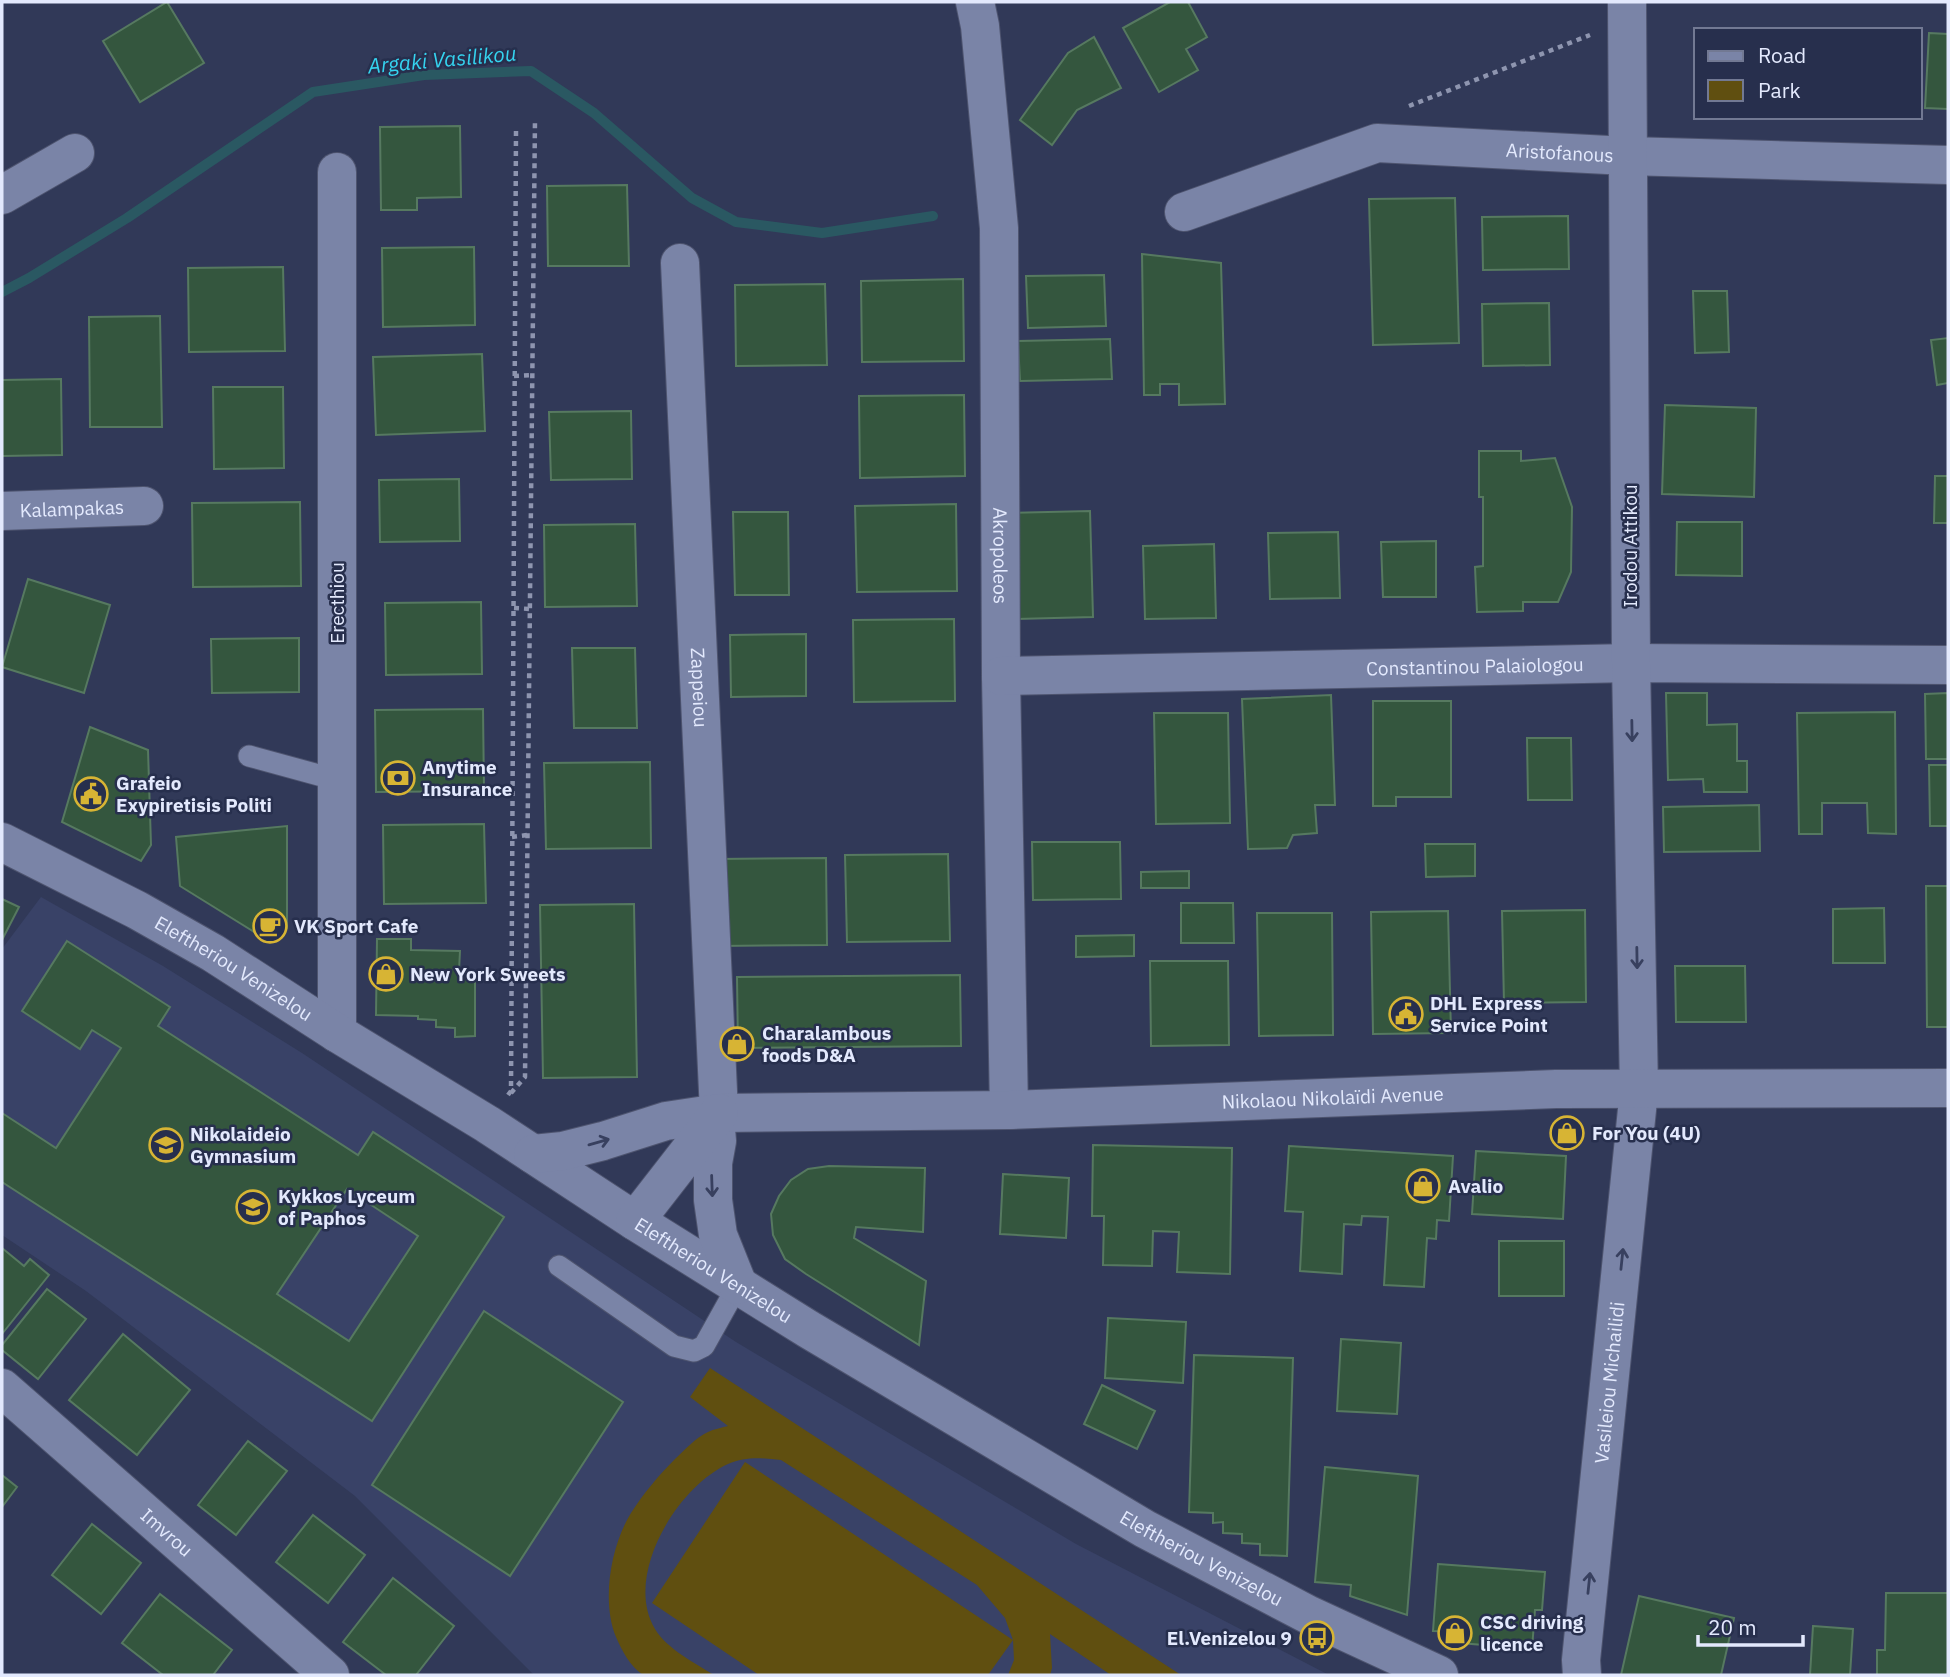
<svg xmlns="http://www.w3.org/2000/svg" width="1950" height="1677" font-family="'IBM Plex Sans',sans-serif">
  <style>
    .built { fill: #394267 }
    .green { fill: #604f10 }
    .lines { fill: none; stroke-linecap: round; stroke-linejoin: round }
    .stream { stroke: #2a5862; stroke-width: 10 }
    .building { fill: #34563e; stroke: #567960; stroke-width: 2; fill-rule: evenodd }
    .lane-casing { stroke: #4e546f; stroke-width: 23 }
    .street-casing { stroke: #4e546f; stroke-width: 40 }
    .secondary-casing { stroke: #4e546f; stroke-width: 40 }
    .path { stroke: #8e95af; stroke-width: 4.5; stroke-dasharray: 5 5; stroke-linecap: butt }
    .lane { stroke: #7a84a7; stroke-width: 21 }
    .street { stroke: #7a84a7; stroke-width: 38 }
    .secondary { stroke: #7a84a7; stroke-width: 38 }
    .oneway { stroke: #38405f }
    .labels { text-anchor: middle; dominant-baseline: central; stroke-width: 5; stroke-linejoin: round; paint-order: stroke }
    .street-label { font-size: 19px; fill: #e3e9fd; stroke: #272f4d }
    .poi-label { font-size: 19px; font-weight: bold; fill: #e3e9fd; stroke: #272f4d; text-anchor: start }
    .water-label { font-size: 21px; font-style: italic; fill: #35d3ef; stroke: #272f4d }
  </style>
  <rect width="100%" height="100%" fill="#313958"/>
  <!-- built -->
  <path class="built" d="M41,897L163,966L302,1053L736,1342L1076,1544L1329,1675H534L355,1496L86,1291L2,1235V949Z"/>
  <!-- green -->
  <path class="green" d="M710,1368L1181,1675H1111L1050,1634L1052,1668L1050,1675H1008L1014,1660L1013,1640L988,1675H759L652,1603L745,1462L1013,1640L1005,1618L977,1585L781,1460C763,1458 746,1456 728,1464C677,1487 623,1576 655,1629C667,1649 695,1663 714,1675H643C630,1666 622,1651 616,1637C601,1601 611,1545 631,1513C643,1494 659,1475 675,1459C685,1450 695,1438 708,1432C714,1429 721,1428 728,1426L690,1397Z"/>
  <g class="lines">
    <!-- stream -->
    <path class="stream" d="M2,292L29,278L127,218L313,92L424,75L531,71L594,113L692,198L736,222L822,233L933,216"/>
  </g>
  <!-- building -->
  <g class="building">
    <path d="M167,2L204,63L140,102L103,41Z"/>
    <path d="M1170,2H1188L1207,37L1186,49L1198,70L1159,92L1123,28Z"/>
    <path d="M1929,33L1948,34V109L1925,108Z"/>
    <path d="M1094,37L1121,88L1077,110L1052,145L1020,120L1068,53Z"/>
    <path d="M460,126L461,197L417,198V210H381L380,127Z"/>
    <path d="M627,185L629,266H548L547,186Z"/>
    <path d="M1455,198L1459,343L1373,345L1369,199Z"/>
    <path d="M1568,216L1569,269L1483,270L1482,217Z"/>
    <path d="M474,247L475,325L383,327L382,248Z"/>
    <path d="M1142,254L1221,263L1225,404L1179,405V384H1160V395H1144Z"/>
    <path d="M283,267L285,351L189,352L188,268Z"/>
    <path d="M1104,275L1106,326L1028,328L1026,276Z"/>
    <path d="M963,279L964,361L862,362L861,281Z"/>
    <path d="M825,284L827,365L736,366L735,285Z"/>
    <path d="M1693,291H1727L1729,352L1695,353Z"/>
    <path d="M1549,303L1550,365L1483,366L1482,304Z"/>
    <path d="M160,316L162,427H90L89,317Z"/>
    <path d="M1948,338V383L1937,385L1931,340Z"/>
    <path d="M1110,339L1112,379L1020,381L1018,341Z"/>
    <path d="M482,354L485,431L376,435L373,357Z"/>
    <path d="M61,379L62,455L2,456V380Z"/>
    <path d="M213,387H283L284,468L214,469Z"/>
    <path d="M964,395L965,476L860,478L859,396Z"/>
    <path d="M1665,405L1756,408L1754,497L1662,494Z"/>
    <path d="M631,411L632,479L551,480L549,412Z"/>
    <path d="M1479,451H1521V461L1555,458L1572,507L1571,572L1558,602H1523V611L1477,612L1475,567L1483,566V497H1479Z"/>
    <path d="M1935,476H1948V523H1934Z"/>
    <path d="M459,479L460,541L380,542L379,480Z"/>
    <path d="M300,502L301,586L193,587L192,503Z"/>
    <path d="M956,504L957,591L857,592L855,506Z"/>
    <path d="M1090,511L1093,617L1014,619L1011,513Z"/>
    <path d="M733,512H788L789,595H735Z"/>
    <path d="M1677,522H1742V576L1676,575Z"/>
    <path d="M635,524L637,606L545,607L544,525Z"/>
    <path d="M1338,532L1340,598L1270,599L1268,533Z"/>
    <path d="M1436,541V597H1383L1381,542Z"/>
    <path d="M1214,544L1216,618L1145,619L1143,546Z"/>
    <path d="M28,579L110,605L84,693L2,667Z"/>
    <path d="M481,602L482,674L386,675L385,603Z"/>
    <path d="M954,619L955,701L854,702L853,620Z"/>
    <path d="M806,634V696L731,697L730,635Z"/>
    <path d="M299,638V692L212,693L211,639Z"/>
    <path d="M572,648H635L637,728H574Z"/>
    <path d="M1666,693H1707V725L1737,724V761H1747V792H1704L1703,779L1668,780Z"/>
    <path d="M1948,693V759H1926L1925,694Z"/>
    <path d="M1331,695L1335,805H1315L1317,833L1293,835L1287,848L1248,849L1242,699Z"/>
    <path d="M1373,701H1451V797H1396V806H1373Z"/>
    <path d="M483,709L484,791L376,792L375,710Z"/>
    <path d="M1895,712L1896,834L1868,833L1867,803H1822V834H1799L1797,713Z"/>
    <path d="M1154,713H1228L1230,823L1156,824Z"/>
    <path d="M90,727L148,750L151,845L141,861L62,822Z"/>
    <path d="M1527,738H1571L1572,800H1528Z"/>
    <path d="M650,762L651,848L546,849L544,763Z"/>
    <path d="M1929,765H1948V826H1930Z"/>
    <path d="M1759,805L1760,851L1664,852L1663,807Z"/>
    <path d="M484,824L486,903L384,904L383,825Z"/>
    <path d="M287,826V928L267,940L180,886L176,837Z"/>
    <path d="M1032,842H1120L1121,899L1033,900Z"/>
    <path d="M1425,844H1475V876L1426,877Z"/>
    <path d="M948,854L950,941L847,942L845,855Z"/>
    <path d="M826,858L827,945L718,946L717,859Z"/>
    <path d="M1189,871V888H1141V872Z"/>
    <path d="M1926,886H1948V1027H1927Z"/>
    <path d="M2,899L19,907L2,940Z"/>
    <path d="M1181,903H1233L1234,943H1181Z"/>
    <path d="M634,904L637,1077L543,1078L540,905Z"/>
    <path d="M1884,908L1885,963H1833V909Z"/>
    <path d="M1585,910L1586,1002L1504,1003L1502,911Z"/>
    <path d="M1448,911L1451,1033L1373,1034L1371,912Z"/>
    <path d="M1257,913H1332L1333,1035L1259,1036Z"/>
    <path d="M1134,935V956L1076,957V936Z"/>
    <path d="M377,939H411V950L460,951L459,971L475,972V1036L455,1037V1028L436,1027V1020L418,1019V1016L376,1015Z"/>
    <path d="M67,941L170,1007L158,1026L358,1155L373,1132L504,1217L372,1421L2,1182V1113L56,1148L121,1048L92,1030L80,1049L22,1011ZM347,1189L418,1236L349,1341L277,1294Z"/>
    <path d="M1150,961H1228L1229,1045L1151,1046Z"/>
    <path d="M1675,966H1745L1746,1022H1676Z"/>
    <path d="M960,975L961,1046L738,1048L737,977Z"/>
    <path d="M1093,1145L1232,1148L1230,1274L1177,1272L1179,1232L1153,1231L1152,1266L1103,1265L1104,1216H1092Z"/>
    <path d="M1289,1146L1453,1156L1449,1221L1437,1220L1436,1239L1427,1238L1424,1287L1384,1285L1388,1217L1362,1216L1361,1225L1344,1224L1342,1274L1300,1271L1303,1212L1285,1211Z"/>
    <path d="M1476,1151L1566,1156L1563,1219L1472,1214Z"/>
    <path d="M829,1166L925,1168L923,1232L856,1227L854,1238L926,1281L919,1345L806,1274L785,1259L773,1235L771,1214L779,1196L791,1180L808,1169Z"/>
    <path d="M1003,1174L1069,1178L1066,1238L1000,1234Z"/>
    <rect x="1499" y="1241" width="65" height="55"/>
    <path d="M2,1248L24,1266L30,1259L49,1275L2,1334Z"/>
    <path d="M47,1289L86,1319L38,1379L2,1350V1345Z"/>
    <path d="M484,1311L623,1402L510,1576L372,1485Z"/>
    <path d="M1108,1318L1186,1322L1183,1383L1105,1378Z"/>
    <path d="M123,1334L190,1390L137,1455L69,1400Z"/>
    <path d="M1341,1339L1401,1343L1397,1414L1337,1411Z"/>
    <path d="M1194,1355L1293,1358L1287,1556L1260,1555V1544L1242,1543V1534L1223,1533V1522L1213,1523V1513L1189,1512Z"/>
    <path d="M1102,1385L1155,1411L1137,1449L1084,1424Z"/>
    <path d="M248,1441L287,1471L236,1535L198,1505Z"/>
    <path d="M1325,1467L1418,1476L1407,1615L1350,1596L1351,1585L1315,1582Z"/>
    <path d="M2,1475L17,1487L2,1507Z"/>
    <path d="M313,1515L365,1555L328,1603L276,1562Z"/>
    <path d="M92,1524L141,1563L101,1614L52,1575Z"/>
    <path d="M1438,1564L1545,1572L1542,1610H1535L1532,1649L1460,1643L1461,1632L1433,1631Z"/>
    <path d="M393,1578L454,1626L416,1675H386L343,1642Z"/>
    <path d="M1886,1593H1948V1675H1877V1650H1885Z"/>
    <path d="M160,1594L232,1650L213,1675H163L122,1643Z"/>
    <path d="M1639,1596L1734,1618L1721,1675H1621Z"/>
    <path d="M1813,1626L1853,1629L1850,1675H1810Z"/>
  </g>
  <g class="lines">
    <defs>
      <g id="lane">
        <path d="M249,756L337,780"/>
        <path d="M559,1266L674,1346L694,1351L704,1346L738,1285"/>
      </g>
      <g id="street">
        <path id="s1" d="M975,2L980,26L999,228L1001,676L1009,1110"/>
        <path d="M337,172V1033"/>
        <path d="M2,195L75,153"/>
        <path id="s2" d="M1184,212L1377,143L1627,156L1948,165"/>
        <path id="s3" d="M680,263L719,1113"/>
        <path id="s4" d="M2,511L144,506"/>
        <path id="s5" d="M1001,676L1631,663L1948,665"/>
        <path id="s6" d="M2,1388L330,1675"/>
        <path id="s7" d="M1582,1675L1581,1660L1639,1090L1631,663L1627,2"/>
      </g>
      <g id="secondary">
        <path id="s8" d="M2,842L137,910L213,953L337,1033L487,1124L635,1221L808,1329L1145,1529L1309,1615L1439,1675"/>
        <path d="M715,1118L717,1141L713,1163V1200L718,1235L738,1285"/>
        <path id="s9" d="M533,1154L563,1151L603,1141L666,1121L719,1113L1009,1110L1556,1089L1948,1088"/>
        <path d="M635,1221L719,1113"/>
      </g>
    </defs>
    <!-- lane casing -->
    <use href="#lane" class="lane-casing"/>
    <!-- street casing -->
    <use href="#street" class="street-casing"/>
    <!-- secondary casing -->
    <use href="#secondary" class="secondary-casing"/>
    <!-- path -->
    <g class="path">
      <path d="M1409,106L1590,35"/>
      <path d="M514,376L533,375"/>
      <path d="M514,608L530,609"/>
      <path d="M512,837L527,835"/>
      <path d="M511,1093L525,1077L535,119"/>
      <path d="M508,1095L511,1091L516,131"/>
    </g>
    <!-- lane -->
    <use href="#lane" class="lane"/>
    <!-- street -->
    <use href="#street" class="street"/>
    <!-- secondary -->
    <use href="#secondary" class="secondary"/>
  </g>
  <!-- one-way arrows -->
  <defs><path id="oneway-shaft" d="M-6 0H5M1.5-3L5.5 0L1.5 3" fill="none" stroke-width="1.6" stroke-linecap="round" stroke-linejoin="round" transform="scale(1.75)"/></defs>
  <g class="oneway">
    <use href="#oneway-shaft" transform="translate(1632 731) rotate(89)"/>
    <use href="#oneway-shaft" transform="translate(1637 958) rotate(89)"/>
    <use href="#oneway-shaft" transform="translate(599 1142) rotate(-16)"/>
    <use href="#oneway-shaft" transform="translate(712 1186) rotate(88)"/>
    <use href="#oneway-shaft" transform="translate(1622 1259) rotate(-84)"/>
    <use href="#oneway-shaft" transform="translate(1589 1583) rotate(-84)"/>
  </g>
  <!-- icons -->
  <defs>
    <symbol id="bank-ring" viewBox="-11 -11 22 22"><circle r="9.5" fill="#272f4d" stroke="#d7b434" stroke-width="1.5"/><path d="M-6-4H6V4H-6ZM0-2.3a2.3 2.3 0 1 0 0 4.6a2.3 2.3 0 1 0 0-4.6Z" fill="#d7b434"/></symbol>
    <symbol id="civic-ring" viewBox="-11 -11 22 22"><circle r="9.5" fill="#272f4d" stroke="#d7b434" stroke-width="1.5"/><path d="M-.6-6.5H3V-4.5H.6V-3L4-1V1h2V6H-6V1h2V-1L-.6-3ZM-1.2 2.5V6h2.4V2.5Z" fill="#d7b434"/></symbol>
    <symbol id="cafe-ring" viewBox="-11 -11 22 22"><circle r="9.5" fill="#272f4d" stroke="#d7b434" stroke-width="1.5"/><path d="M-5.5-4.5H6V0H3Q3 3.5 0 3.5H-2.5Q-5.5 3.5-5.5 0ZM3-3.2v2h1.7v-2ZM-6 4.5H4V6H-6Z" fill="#d7b434"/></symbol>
    <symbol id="shop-ring" viewBox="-11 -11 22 22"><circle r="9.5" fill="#272f4d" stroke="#d7b434" stroke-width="1.5"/><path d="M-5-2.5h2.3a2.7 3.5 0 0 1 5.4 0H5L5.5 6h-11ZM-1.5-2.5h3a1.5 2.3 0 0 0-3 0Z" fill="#d7b434"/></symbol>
    <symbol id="school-ring" viewBox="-11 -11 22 22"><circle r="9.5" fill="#272f4d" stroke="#d7b434" stroke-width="1.5"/><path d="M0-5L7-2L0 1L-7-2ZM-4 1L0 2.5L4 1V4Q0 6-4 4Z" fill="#d7b434"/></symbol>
    <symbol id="bus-ring" viewBox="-11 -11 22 22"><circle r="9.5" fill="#272f4d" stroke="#d7b434" stroke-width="1.5"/><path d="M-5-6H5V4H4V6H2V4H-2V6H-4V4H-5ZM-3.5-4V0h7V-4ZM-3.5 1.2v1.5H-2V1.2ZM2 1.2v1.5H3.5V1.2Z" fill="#d7b434"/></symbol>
  </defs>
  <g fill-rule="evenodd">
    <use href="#bank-ring" x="379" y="759" width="38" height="38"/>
    <use href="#civic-ring" x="72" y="775" width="38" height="38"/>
    <use href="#cafe-ring" x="251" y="907" width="38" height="38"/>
    <use href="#shop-ring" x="367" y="955" width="38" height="38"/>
    <use href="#civic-ring" x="1387" y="995" width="38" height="38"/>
    <use href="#shop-ring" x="718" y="1025" width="38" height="38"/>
    <use href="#shop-ring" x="1548" y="1114" width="38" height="38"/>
    <use href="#school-ring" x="147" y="1126" width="38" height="38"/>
    <use href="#shop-ring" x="1404" y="1167" width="38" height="38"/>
    <use href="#school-ring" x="234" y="1188" width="38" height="38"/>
    <use href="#shop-ring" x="1436" y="1614" width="38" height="38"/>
    <use href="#bus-ring" x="1298" y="1619" width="38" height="38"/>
  </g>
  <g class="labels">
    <!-- street labels -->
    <g class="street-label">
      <text stroke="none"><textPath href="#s2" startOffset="388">Aristofanous</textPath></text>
      <text stroke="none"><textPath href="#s4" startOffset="70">Kalampakas</textPath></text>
      <text transform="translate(1630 546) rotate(-90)">Irodou Attikou</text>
      <text stroke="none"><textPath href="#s1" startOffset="555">Akropoleos</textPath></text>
      <text transform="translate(337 603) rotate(-90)">Erecthiou</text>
      <text stroke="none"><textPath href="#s5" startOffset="474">Constantinou Palaiologou</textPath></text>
      <text stroke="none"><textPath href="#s3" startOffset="425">Zappeiou</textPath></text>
      <text stroke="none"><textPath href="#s8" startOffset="264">Eleftheriou Venizelou</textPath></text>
      <text stroke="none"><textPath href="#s9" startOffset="805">Nikolaou Nikolaïdi Avenue</textPath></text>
      <text stroke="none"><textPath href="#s8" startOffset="831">Eleftheriou Venizelou</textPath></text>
      <text stroke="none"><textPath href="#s7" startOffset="294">Vasileiou Michailidi</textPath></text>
      <text stroke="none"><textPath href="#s6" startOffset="219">Imvrou</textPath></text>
      <text stroke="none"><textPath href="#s8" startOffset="1398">Eleftheriou Venizelou</textPath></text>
    </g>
    <!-- poi labels -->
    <g class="poi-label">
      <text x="422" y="767">Anytime<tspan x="422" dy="22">Insurance</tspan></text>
      <text x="116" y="783">Grafeio<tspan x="116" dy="22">Exypiretisis Politi</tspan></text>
      <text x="294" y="926">VK Sport Cafe</text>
      <text x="410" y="974">New York Sweets</text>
      <text x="1430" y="1003">DHL Express<tspan x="1430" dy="22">Service Point</tspan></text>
      <text x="762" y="1033">Charalambous<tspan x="762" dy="22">foods D&amp;A</tspan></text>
      <text x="1592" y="1133">For You (4U)</text>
      <text x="190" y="1134">Nikolaideio<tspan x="190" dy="22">Gymnasium</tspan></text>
      <text x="1448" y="1186">Avalio</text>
      <text x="278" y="1196">Kykkos Lyceum<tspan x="278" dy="22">of Paphos</tspan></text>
      <text x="1480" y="1622">CSC driving<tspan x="1480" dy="22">licence</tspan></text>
      <text x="1292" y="1638" text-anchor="end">El.Venizelou 9</text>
    </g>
    <!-- water labels -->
    <g class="water-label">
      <text transform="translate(442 59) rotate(-5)">Argaki Vasilikou</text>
    </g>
  </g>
  <!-- border -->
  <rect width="1950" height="1677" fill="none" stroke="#e3e9fd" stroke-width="7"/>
  <!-- legend -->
  <rect x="1694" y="28" width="228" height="91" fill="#272f4d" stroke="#727993" stroke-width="2"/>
  <rect x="1708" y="51" width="35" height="10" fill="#7a84a7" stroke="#727993" stroke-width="2"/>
  <text x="1758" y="63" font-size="21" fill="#e3e9fd">Road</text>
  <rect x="1708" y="80" width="35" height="21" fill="#604f10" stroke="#727993" stroke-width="2"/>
  <text x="1758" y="98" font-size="21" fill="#e3e9fd">Park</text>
  <!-- scale -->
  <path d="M1698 1635v10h105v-10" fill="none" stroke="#e3e9fd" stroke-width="3.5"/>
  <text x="1708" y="1635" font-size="21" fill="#e3e9fd" stroke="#272f4d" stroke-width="5" paint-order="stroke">20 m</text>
</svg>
